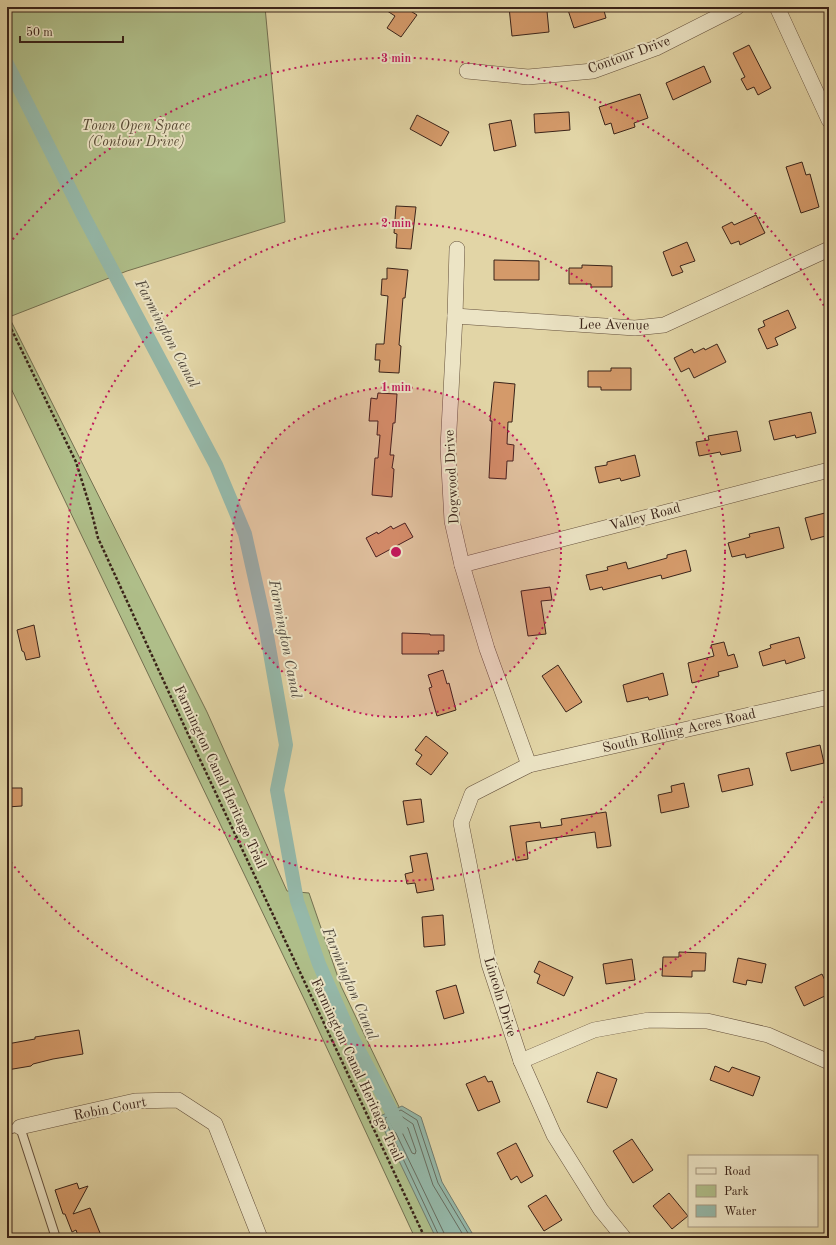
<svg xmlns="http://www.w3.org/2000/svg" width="836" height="1245" font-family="'Old Standard TT',serif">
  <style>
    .green { fill: #afbe89; stroke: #747051 }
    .water { fill: #95b8a9; stroke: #717c6f }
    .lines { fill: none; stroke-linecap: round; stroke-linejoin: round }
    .shore { stroke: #686e61; stroke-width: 1 }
    .canal { stroke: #95b8a9; stroke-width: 14 }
    .building { fill: #d49a6a; stroke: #3a2319 }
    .lane-casing { stroke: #64503c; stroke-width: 10 }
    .street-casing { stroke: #64503c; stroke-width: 16 }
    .path { stroke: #3a2319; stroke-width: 2.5; stroke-dasharray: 3 2; stroke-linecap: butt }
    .lane { stroke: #ece4c5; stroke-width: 8 }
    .street { stroke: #ece4c5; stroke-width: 15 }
    .ring { fill: none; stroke: #c2185b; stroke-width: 2; stroke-dasharray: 2 4 }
    .labels { text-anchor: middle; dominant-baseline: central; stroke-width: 4; stroke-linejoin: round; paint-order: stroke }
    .street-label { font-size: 14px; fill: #3a2319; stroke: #ece4c5 }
    .park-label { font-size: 14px; font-style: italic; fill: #574a35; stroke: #ece4c5 }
    .water-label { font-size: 15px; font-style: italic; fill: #51483d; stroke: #ece4c5 }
    .centre { fill: #c2185b; stroke: #ece4c5; stroke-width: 2 }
    .ring-label { font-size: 12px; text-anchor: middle; font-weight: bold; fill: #c2185b; stroke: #ece4c5; stroke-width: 4; stroke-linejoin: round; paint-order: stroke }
  </style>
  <rect width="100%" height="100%" fill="#e2d5a6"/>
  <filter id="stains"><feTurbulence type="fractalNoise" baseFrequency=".005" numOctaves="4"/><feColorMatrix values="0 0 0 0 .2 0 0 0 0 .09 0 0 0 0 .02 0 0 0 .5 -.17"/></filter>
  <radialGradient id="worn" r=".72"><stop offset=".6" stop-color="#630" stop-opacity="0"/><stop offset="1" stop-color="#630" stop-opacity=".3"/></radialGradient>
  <!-- green -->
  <path class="green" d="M7,7H265L285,222L127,271L9,317L207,712L287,891L309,893L341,986L462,1238H415L306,1003L7,380Z"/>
  <!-- water -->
  <path class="water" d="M402,1106L421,1117L442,1182L475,1238H436L378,1117Z"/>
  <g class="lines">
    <!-- shore -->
    <g class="shore">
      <path d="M400,1123L408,1128L416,1151L415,1154L412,1153L399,1126Z"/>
      <path d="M440,1238L385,1120V1118L401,1110L417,1120L438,1183L471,1238"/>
      <path d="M445,1238L444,1233L391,1123L392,1120L401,1116L413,1124L433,1185L465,1238"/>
    </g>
    <!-- canal -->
    <path class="canal" d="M7,64L83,215L216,465L245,534L265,624L286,745L277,790L297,901L319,964L350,1034L400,1127"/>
  </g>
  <!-- building -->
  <g class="building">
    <path d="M381,7H404L417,15L401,37L387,28L395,16Z"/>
    <path d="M509,7H538L539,11H547L549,32L512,36Z"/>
    <path d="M567,7H603L606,18L574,28Z"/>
    <path d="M749,45L771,88L758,95L754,87L747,90L741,79L745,77L733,53Z"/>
    <path d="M704,66L711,82L673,100L666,83Z"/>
    <path d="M640,94L648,118L634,123L635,127L614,134L611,123L605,125L599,107Z"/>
    <path d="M569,112L570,130L535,133L534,114Z"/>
    <path d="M417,115L449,132L441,146L410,129Z"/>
    <path d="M511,120L516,146L494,151L489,124Z"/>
    <path d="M802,162L806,175L810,174L819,207L801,213L786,167Z"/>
    <path d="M396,206L416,207L411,249L396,248L397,234L394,233Z"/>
    <path d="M756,215L765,233L740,245L739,241L731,244L722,227L732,222L734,225Z"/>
    <path d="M687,242L695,261L680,266L683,272L672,276L663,252Z"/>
    <path d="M494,260L539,261V280H494Z"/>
    <path d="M582,265L612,266V287H591V284H569V268H582Z"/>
    <path d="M387,268L408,270L405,298H403L399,345L401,346L399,373L379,372L380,360H375L376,344H384L388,296L381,295L382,279H387Z"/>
    <path d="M788,310L796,328L775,338L778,345L767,349L758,329L765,326L763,321Z"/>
    <path d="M717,344L726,362L694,378L689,368L681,372L674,358L692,349L694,353L704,348L705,350Z"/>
    <path d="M611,368H631V390H601V387H588V371H611Z"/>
    <path d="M494,382L515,384L512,422H508L507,444L514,445L513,461H507L506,479L489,478L492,421H490Z"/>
    <path d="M378,393L397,394L395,423H393L390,455H394L392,468L394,469L392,497L372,495L375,458H378L380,435H377L378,421H369L371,398L377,399Z"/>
    <path d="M811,412L816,433L796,438L795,435L774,440L769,421Z"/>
    <path d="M737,431L741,451L721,455L720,452L699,456L696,442L709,440L708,436Z"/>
    <path d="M635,455L640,476L621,481L620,478L599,483L595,467L607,465V462Z"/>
    <path d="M825,513L826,516L829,515V535L811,540L805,518Z"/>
    <path d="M405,523L413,537L376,557L366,538L377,532L378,534L391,526L393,529Z"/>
    <path d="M779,527L784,548L746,558L745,554L732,557L728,543L750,537L749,534Z"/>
    <path d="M686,550L691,571L662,579L661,575L603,590L602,587L590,590L586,575L608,570L607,567L626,562L628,569L667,558V555Z"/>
    <path d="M550,587L552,600L541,601L546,634L528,636L521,591Z"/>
    <path d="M34,625L40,657L26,660L24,652L22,651L17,630Z"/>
    <path d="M402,633L430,634V635H444V651H438L439,654H402Z"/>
    <path d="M799,637L805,658L786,664L785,660L763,666L759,652L771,648L770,645Z"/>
    <path d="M724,642L728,656L734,654L738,667L718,672L719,676L692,683L688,663L714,656L711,645Z"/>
    <path d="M558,665L582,702L566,712L542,676Z"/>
    <path d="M443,670L447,684L449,683L456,710L437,716L429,688L432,687L428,675Z"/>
    <path d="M663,673L668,695L649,700L648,697L627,702L623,685Z"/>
    <path d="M426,736L448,753L431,775L416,764L422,755L415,750Z"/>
    <path d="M820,745L824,763L791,771L786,753Z"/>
    <path d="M749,768L753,785L722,792L718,775Z"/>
    <path d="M684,783L689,807L661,813L658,795L672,792L671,786Z"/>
    <path d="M7,788H22V806L7,807Z"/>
    <path d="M421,799L424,822L407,825L403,801Z"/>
    <path d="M606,812L611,846L597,848L595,832L526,842L528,859L516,861L510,826L540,822L541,828L562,825L561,819Z"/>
    <path d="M427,853L434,890L417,893L415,883L407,884L405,874L413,872L410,856Z"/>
    <path d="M443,915L445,945L424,947L422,917Z"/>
    <path d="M679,952L706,953L705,971H692V977L662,976L663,957H679Z"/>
    <path d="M738,958L766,964L762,983L747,980L746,985L733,982Z"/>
    <path d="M632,959L635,980L606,984L603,964Z"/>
    <path d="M539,961L573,977L564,996L537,983L540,975L534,972Z"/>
    <path d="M822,974L829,989V994L804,1006L795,987Z"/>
    <path d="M456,985L464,1013L444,1019L436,991Z"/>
    <path d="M79,1030L83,1054L53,1059L33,1064L31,1066L7,1070V1044L35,1039V1037Z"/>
    <path d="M715,1066L729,1072L732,1067L760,1077L753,1096L710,1080Z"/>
    <path d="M597,1072L617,1079L607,1108L587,1102Z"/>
    <path d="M485,1076L488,1082L492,1081L500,1102L478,1111L466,1084Z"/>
    <path d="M632,1139L653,1170L633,1183L613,1151Z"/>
    <path d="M516,1143L533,1176L521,1183L517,1176L511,1180L497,1153Z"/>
    <path d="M77,1183L79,1189L88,1186L73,1214L90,1208L102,1238H79L76,1230L72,1232L65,1214H63L55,1190Z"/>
    <path d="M669,1193L688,1216L672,1229L653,1206Z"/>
    <path d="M546,1195L562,1220L544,1231L528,1206Z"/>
  </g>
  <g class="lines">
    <defs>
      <path id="lane" d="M7,1130L20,1127L56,1238"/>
      <g id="street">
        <path d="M777,7L829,120"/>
        <path d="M467,71L528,77L593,71L656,48L737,7"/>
        <path d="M457,249L455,316L448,448L452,521L462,565L487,649L529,765"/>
        <path d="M455,316L635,328L664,325L829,249"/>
        <path d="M462,565L829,470"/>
        <path d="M521,1061L594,1030L649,1020L707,1021L768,1035L829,1062"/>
        <path d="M20,1127L135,1101L178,1100L215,1124L260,1238"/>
        <path d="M624,1238L601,1210L554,1135L521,1061L489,964L461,823L472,794L529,765L829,697"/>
      </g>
    </defs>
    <!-- lane casing -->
    <use href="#lane" class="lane-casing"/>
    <!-- street casing -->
    <use href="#street" class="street-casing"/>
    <!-- path -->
    <path class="path" d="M7,320L76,462L91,510L98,538L188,734L425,1238"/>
    <!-- lane -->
    <use href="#lane" class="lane"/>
    <!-- street -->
    <use href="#street" class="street"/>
  </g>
  <!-- distance rings -->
  <circle cx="396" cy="552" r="165" fill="#c2185b" fill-opacity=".12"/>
  <g class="ring">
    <circle cx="396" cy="552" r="165"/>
    <circle cx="396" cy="552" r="329"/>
    <path d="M828 791A494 494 0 0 1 9 860M9 244A494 494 0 0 1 828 313"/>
  </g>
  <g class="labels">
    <!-- street labels -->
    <g class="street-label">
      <text transform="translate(629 55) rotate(-20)">Contour Drive</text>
      <text transform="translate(614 325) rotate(1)">Lee Avenue</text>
      <text transform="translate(452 477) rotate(-93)">Dogwood Drive</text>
      <text transform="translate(645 517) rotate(-15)">Valley Road</text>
      <text transform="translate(679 731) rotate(-13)">South Rolling Acres Road</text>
      <text transform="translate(220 777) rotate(65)">Farmington Canal Heritage Trail</text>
      <text transform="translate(500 997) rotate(73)">Lincoln Drive</text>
      <text transform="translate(357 1070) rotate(65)">Farmington Canal Heritage Trail</text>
      <text transform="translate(110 1109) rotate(-11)">Robin Court</text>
    </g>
    <!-- park labels -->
    <g class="park-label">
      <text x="136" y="126">Town Open Space<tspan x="136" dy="16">(Contour Drive)</tspan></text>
    </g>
    <!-- water labels -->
    <g class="water-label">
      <text transform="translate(166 334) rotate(62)">Farmington Canal</text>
      <text transform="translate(284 639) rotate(79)">Farmington Canal</text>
      <text transform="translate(349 984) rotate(67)">Farmington Canal</text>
    </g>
  </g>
  <circle cx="396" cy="552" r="6" class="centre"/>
  <g class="ring-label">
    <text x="396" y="62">3 min</text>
    <text x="396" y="227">2 min</text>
    <text x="396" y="391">1 min</text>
  </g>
  <!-- margin -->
  <rect width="836" height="1245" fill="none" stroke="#e2d5a6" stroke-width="24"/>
  <rect x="8" y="8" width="820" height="1229" fill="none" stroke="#3a2319" stroke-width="2"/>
  <rect x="12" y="12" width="812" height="1221" fill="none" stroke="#3a2319"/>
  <!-- legend -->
  <rect x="688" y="1155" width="130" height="72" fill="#ece4c5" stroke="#a59780"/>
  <rect x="696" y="1168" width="20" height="6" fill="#ece4c5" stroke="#a59780"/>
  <text x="724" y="1175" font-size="12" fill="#3a2319">Road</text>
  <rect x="696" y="1185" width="20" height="12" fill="#afbe89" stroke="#a59780"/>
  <text x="724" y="1195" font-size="12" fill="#3a2319">Park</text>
  <rect x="696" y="1205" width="20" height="12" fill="#95b8a9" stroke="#a59780"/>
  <text x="724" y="1215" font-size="12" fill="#3a2319">Water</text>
  <!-- scale -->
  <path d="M20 36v6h103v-6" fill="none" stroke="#3a2319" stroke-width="2"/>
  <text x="26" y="36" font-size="12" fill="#3a2319" stroke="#ece4c5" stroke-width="3" paint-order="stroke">50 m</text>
  <rect width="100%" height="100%" filter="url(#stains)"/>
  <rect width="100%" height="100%" fill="url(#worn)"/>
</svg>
